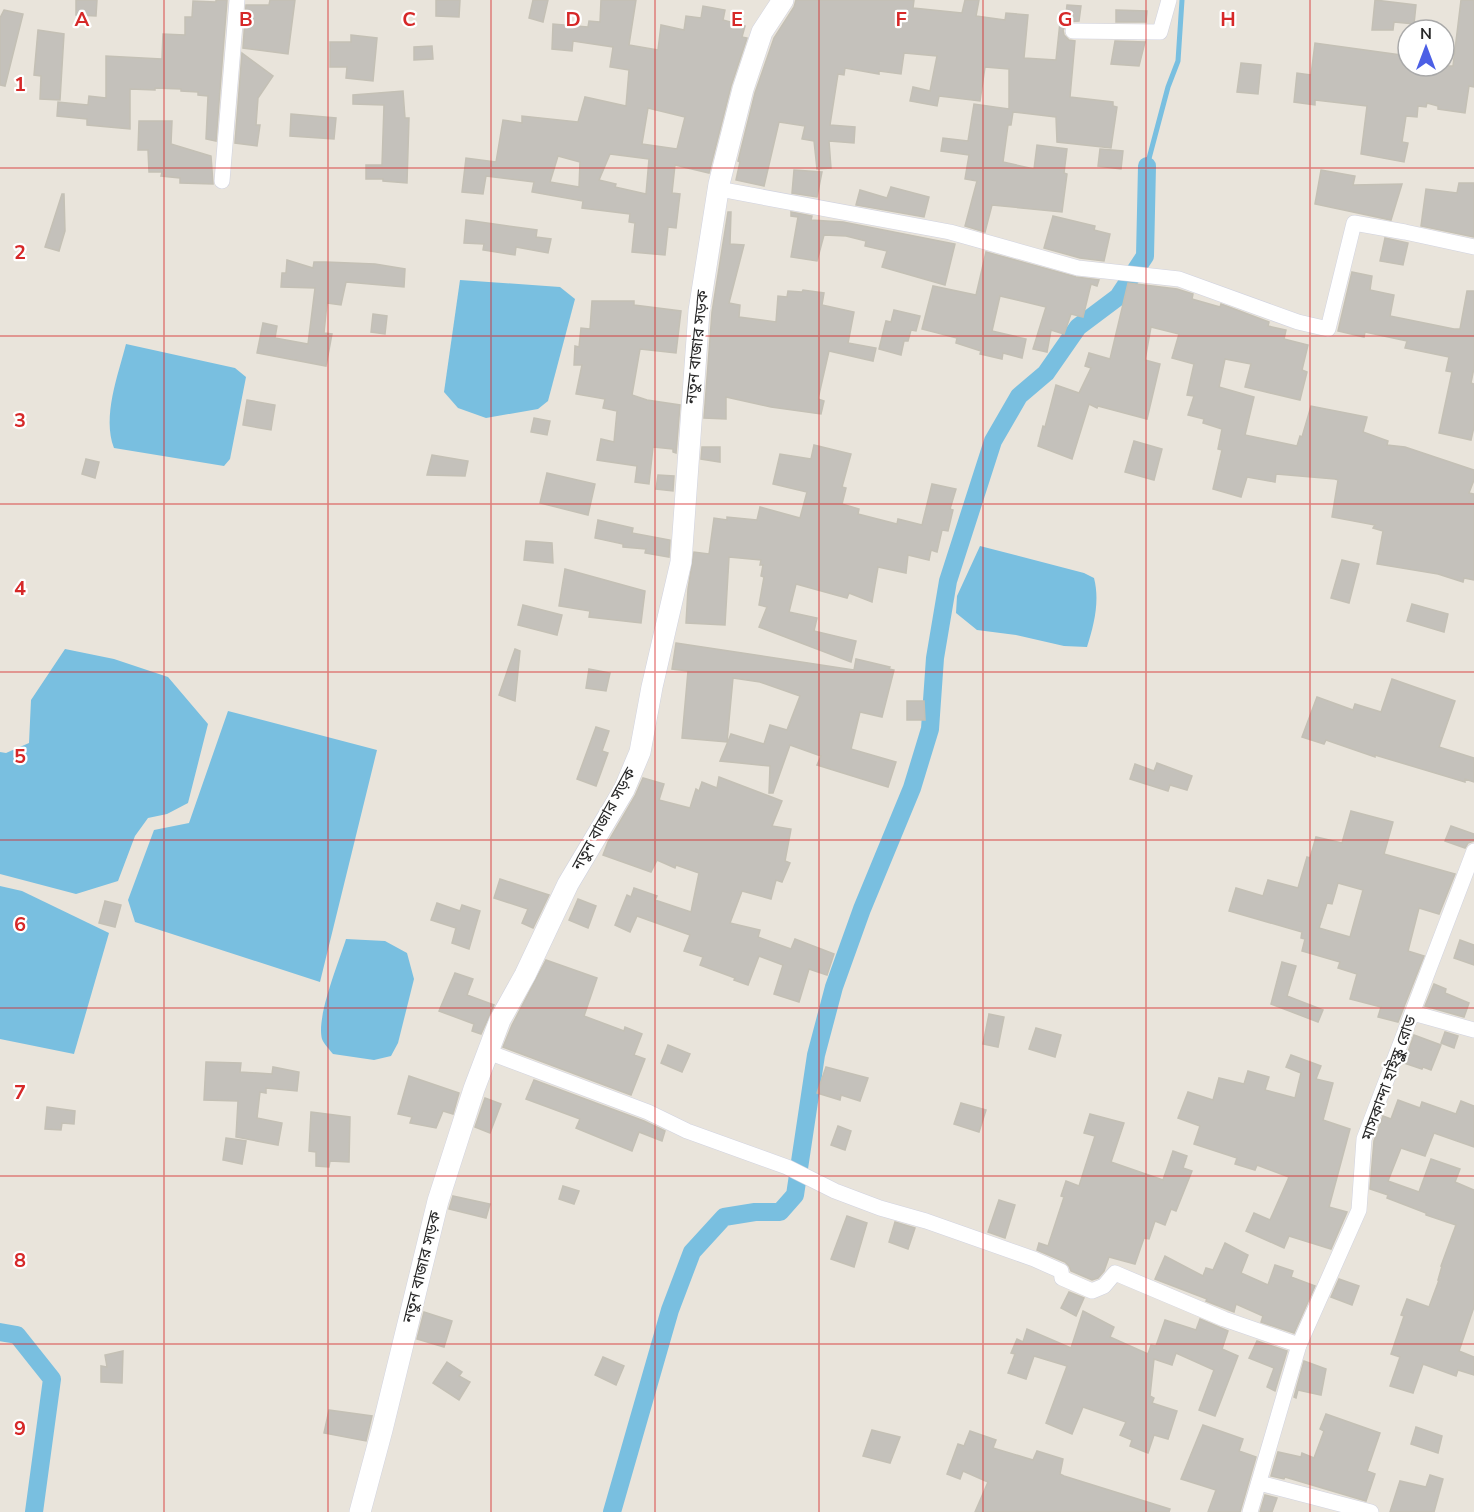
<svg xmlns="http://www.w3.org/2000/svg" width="1474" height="1512" font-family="'Nunito Sans','Noto Sans Bengali',sans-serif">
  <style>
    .water { fill: #79bfe0 }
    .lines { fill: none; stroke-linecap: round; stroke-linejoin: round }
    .stream { stroke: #79bfe0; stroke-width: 5 }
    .canal { stroke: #79bfe0; stroke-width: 18 }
    .building { fill: #c4c1bb; stroke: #c4c0b5; stroke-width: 1.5; fill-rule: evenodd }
    .street-casing { stroke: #d1d3e0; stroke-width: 16 }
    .secondary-casing { stroke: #d1d3e0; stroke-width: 22 }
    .street { stroke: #fff; stroke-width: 15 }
    .secondary { stroke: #fff; stroke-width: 21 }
    .grid { fill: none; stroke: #d62828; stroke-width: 1.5; stroke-opacity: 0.55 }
    .labels { text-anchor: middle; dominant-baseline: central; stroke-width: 4.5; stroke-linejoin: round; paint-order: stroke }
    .street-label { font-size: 16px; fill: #282828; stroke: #fff }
    .grid-label { font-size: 20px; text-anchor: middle; font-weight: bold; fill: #d62828; stroke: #fff; stroke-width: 4.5; stroke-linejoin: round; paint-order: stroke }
  </style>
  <rect width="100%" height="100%" fill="#e9e4db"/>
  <!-- water -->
  <g class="water">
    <path d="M460,280L560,287L575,299L548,401L538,409L486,418L458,408L444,392Z"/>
    <path d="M126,344L235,368L246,377L230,459L224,466L114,448C102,416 118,376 126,344Z"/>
    <path d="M980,546L1084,573L1094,578C1100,601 1094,625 1087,647L1064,646L1016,635L977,630L956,613L957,596Z"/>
    <path d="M65,649L114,659L168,677L208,724L188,803L167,814L148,818L135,836L118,881L76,894L0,874V752L6,753L29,743L31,700Z"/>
    <path d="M228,711L377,750L320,982L135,922L128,900L154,830L189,823Z"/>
    <path d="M0,886L22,891L109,933L74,1054L0,1039Z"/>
    <path d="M346,939L385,941L407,953L414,979L398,1043L391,1056L374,1060L333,1054C330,1050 324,1044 322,1039C316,1017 339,962 346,939Z"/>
  </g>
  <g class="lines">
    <!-- stream -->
    <path class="stream" d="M1147,166L1168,87L1178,61L1182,0"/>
    <!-- canal -->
    <g class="canal">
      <path d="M0,1332L17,1335L52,1379L34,1512"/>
      <path d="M612,1512L670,1310L692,1252L724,1217L755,1212H780L795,1195L816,1055L834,987L862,909L912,788L930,729L935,658L948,581L993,441L1019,396L1046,373L1078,327L1118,297L1145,256L1147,166"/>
    </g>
  </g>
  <!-- building -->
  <g class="building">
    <path d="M76,0H97L96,16L76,15Z"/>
    <path d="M216,0H227L216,141L206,139L208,96L198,95V92L181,91V89L155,88V90L130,89V129L87,125V119L57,116L58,102L88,105L89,96L106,98V56L162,59L163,34L185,35V17H192L193,1L216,2Z"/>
    <path d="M270,0H295L288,54L243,48L246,5H269Z"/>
    <path d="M436,0H460L459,17L436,16Z"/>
    <path d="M533,0H548L543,22L529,18Z"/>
    <path d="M601,0H636L629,45L658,50L661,25L684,30L686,16L701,18L703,6L725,10L723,20L745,26L742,37L747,38L731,86L709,173L675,165L672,193L680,194L676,228L668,227L665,255L632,252L635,223L629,222L630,214L582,208L583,201L532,192L534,182L486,176L483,194L462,192L466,158L496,162L503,120L522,123V116L578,122L585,97L626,106L629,70L610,67L613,47L573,41L572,51L552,49L553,24L588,27L589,21L600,22ZM648,108L685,117L677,149L642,144ZM610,154L649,159L646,194L615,187L616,184L599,180ZM558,156L580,162L579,187L550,182Z"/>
    <path d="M796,0H914L913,8L962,13L965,0H979L976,16L1005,20L1006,13L1028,15L1024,58L1056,60L1060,22L1066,25L1063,30L1064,35L1069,40L1075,41L1070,97L1113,102V106L1117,107L1111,148L1057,142L1056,117L1013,112L1011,125H1008L1003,162L1034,169L1037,145L1067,149L1064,173L1067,174L1062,212L992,205L985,232L965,226L977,181L965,179L969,155L941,151L943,138L968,141L974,104L1009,109V69L985,67L980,101L939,96L937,106L910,101L913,87L930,91L937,56L904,53L901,74L879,71V74L845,68L844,75L838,74L830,125L855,127L854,143L829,141L831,168L817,169L814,141L802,139L805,126L779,122L764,186L736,180L740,162L738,161L755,93L774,38L794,7Z"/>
    <path d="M1375,0L1416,5L1414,24L1394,22L1393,30H1372Z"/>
    <path d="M1461,0H1474V87L1469,86L1465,113L1438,109V106L1427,103L1426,107L1418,106L1417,117L1406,116L1402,142L1408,143L1404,162L1361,154L1367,106L1315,100V105L1294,102L1297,73L1311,75L1315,43L1408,56V66H1453Z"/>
    <path d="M1067,5L1081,6L1079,21L1065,22Z"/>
    <path d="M4,10L23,14L5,86L0,85V18Z"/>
    <path d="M1116,10L1147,11L1146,22H1116Z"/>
    <path d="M38,30L64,34L60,100L40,99L41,76L34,75Z"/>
    <path d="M351,35L377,38L373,81L346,78L347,67H330V42H351Z"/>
    <path d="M1115,41L1145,42L1139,66L1111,64Z"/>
    <path d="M432,46L433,59L414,60V47Z"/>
    <path d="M242,53L273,76L258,98L256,125H260L257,146L235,143Z"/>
    <path d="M1241,63L1261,65L1258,94L1237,92Z"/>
    <path d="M403,91L405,118H409L407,183L383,181V179H366V165H382L384,105L353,104V95Z"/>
    <path d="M291,114L336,118L334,139L290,136Z"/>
    <path d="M139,121H172L171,144L211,156L213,184L180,183V178L161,176L162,172H149L148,150H138Z"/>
    <path d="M1100,149L1123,151L1121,169L1098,166Z"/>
    <path d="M794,170L822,172L817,197L792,193Z"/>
    <path d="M1321,170L1355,176L1353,185L1402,184L1391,220L1315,204Z"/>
    <path d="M1459,183H1474V237L1421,226L1426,189L1457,193Z"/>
    <path d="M891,187L929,197L924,217L856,205L860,190L887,198Z"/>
    <path d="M62,194H64L65,231L59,251L45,247Z"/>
    <path d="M728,212H731L730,244L744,245L729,303L740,305L739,317L776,322L778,296L787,297L788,291L802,292L803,290L824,293L822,305L854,312L848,343L876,348L873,361L829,351L818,399L824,401L821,414L771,407L726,397V419L704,418L712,312Z"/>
    <path d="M791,212L812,216L811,220L843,222L955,244L945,285L882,267L887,251L865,246L866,241L846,236L824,235L817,261L791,257L798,217L791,216Z"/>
    <path d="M1053,216L1095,226L1094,230L1110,234L1104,261L1080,258L1044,248Z"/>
    <path d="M466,220L537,230L536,237L551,239L548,253L516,247L515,255L483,250L484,244L464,243Z"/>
    <path d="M1385,238L1408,243L1403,265L1380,261Z"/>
    <path d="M986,252L1076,277L1099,280L1097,286L1091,284L1083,317L1071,314L1064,334L1051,330L1047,352L1033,349L1046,307L1000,296L992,331L1026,339L1022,358L1003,353L1002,359L980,354L981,351L956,343L957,338L922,329L933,286L976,295Z"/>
    <path d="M287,260L313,268L314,262H326L375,264L405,269L404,287L346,282L341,305L327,303L324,333L332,334L326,366L257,353L263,323L277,326L275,338L308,344L315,288L281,287L282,273H286Z"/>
    <path d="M1352,272L1372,276L1370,290L1394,295L1390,316L1454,329H1460L1467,291H1474V368L1471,383L1474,384V427L1471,440L1439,433L1452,372L1446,371L1449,357L1405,348L1407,341L1365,332L1364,337L1338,331Z"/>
    <path d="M1128,283L1177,289L1193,294L1192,299L1220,307L1221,304L1269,322L1268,326L1286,330L1284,339L1308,345L1302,370L1307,372L1300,400L1245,387L1251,364L1225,359L1219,387L1254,397L1245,435L1297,446L1300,436L1302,437L1311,406L1367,417L1363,432L1388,441L1387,445L1405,447L1474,470V480L1469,493L1474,494V580L1464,578L1463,582L1438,574L1377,564L1383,531L1373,528L1375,525L1332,517L1338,480L1335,479L1276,474L1275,482L1247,477L1241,497L1213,489L1222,450L1218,449L1222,429L1203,423L1204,419L1188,415L1194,396L1187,395L1194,364L1172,358L1179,334L1151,327L1145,360L1160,364L1147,419L1098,406L1097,408L1089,404L1072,459L1038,446L1043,426L1045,427L1056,385L1079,393L1091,368L1085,366L1089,353L1110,359Z"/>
    <path d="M592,301H634V305L681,311L676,353L640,349L632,395L647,400L680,405L676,453L673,452V449L653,447L649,484L635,482L637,466L597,460L601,439L614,442L617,411L603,408L605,399L576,394L582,365H574L575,346L579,347L581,328L590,329Z"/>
    <path d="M894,310L920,316L916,331L911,330L908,341H904L901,355L879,349L886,321L891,322Z"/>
    <path d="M373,314L387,316L385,334L371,332Z"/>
    <path d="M247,400L275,405L271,430L243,425Z"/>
    <path d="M534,418L550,421L547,435L531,432Z"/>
    <path d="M1134,441L1162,449L1154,480L1125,472Z"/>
    <path d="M814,445L851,454L842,487L846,488L842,504L859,509L858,514L897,524L898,519L922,525L932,484L956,489L950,509L953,510L948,531L942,530L937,552L931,550L929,560L908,555L906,573L878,567L872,602L849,593L847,598L796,584L789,612L817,618L814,631L856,641L851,662L759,627L767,607L759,605L764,577L761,576L763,565H760L761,560L729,557L725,625L686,623L688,589L694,552L709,554L714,518L727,520V517L757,520L760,507L800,518L807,492L773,484L780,454L811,459Z"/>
    <path d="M702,447H720V462L701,459Z"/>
    <path d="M432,455L468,461L465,476L427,475Z"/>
    <path d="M86,459L99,462L95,478L82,474Z"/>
    <path d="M547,473L595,484L588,515L540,503Z"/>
    <path d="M658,475L674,476L673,491L656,489Z"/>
    <path d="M598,520L633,528L632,533L670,540L669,557L645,553L646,549L623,547V544L595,538Z"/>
    <path d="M526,541L552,543L553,563L524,560Z"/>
    <path d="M1342,560L1359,564L1349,603L1331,598Z"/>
    <path d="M565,569L645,591L641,623L589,617L590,611L559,606Z"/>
    <path d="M1412,604L1448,614L1444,632L1407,621Z"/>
    <path d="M523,605L562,615L557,635L518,625Z"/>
    <path d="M676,643L854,670L856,659L890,667L889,669L894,670L882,717L860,712L851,749L896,762L888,787L817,765L821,756L790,745L773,793H769L770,766L720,761L731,734L764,744L770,725L787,730L800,696L760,682L733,678L727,742L682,738L688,671L672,669Z"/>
    <path d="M515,649L520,651L515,701L499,695Z"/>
    <path d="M589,669L610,673L606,691L586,688Z"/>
    <path d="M1392,679L1455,701L1439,747L1474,758V782L1465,779V782L1375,755V757L1326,740L1324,744L1302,737L1317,697L1353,710L1355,704L1381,712Z"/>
    <path d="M907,701H924L925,720H907Z"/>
    <path d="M596,727L609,731L602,751L608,753L596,786L577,779Z"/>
    <path d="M1157,763L1192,776L1187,790L1170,785L1168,791L1130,779L1135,764L1154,771Z"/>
    <path d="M719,777L782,801L772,826L791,829L785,861L790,863L782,882L776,880L771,899L742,891L730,923L760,930L758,937L791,949L795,939L834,954L827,975L809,969L799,1002L774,994L783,965L759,956L748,985L734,980L735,978L700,965L703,957L684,951L690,935L637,916L630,932L615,925L627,895L631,897L634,888L657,896L655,900L691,912L699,873L676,865L675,868L657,860L651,872L603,855L608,842L635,796L643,778L664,784L659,800L690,808L696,789L699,791L702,782L717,788Z"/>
    <path d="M1351,811L1393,822L1384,854L1455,874L1439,914L1419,908L1408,951L1424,956L1398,1022L1378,1017L1381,1007L1350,999L1357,974L1338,968L1340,962L1302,951L1305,939L1301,938L1302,932L1229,911L1236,888L1263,896L1268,880L1298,888L1307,857L1310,858L1316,837L1342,843ZM1338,883L1363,890L1350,937L1319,928L1327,903L1332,904Z"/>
    <path d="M1451,826L1474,834V841L1468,843L1465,848L1445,841Z"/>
    <path d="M500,879L549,895L533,928L522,923L528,909L494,898Z"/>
    <path d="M578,899L596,906L588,928L569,920Z"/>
    <path d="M105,901L121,905L115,927L99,923Z"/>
    <path d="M437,903L460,911L462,905L480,911L469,949L452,943L456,928L431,920Z"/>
    <path d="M1460,940L1474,945V965L1454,958Z"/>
    <path d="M546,960L597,978L584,1016L624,1031L625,1027L642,1034L634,1055L645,1059L631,1095L503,1047L512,1025Z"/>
    <path d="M1282,962L1296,966L1287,996L1323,1010L1318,1022L1271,1004Z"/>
    <path d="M455,973L473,979L467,995L494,1005L481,1034L472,1031L474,1024L439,1011Z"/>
    <path d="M1434,984L1446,989L1445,993L1469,1003L1464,1017L1425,1006Z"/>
    <path d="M989,1014L1004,1017L998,1047L983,1044Z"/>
    <path d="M1036,1028L1061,1035L1055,1057L1029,1049Z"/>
    <path d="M1445,1032L1458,1036L1454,1048L1441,1043Z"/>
    <path d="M1414,1035L1441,1045L1431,1070L1423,1067L1422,1069L1404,1063Z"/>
    <path d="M668,1045L690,1054L682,1072L661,1063Z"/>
    <path d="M1291,1055L1321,1066L1316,1079L1333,1083L1323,1120L1350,1129L1329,1207L1347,1212L1331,1249L1289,1236L1284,1248L1246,1231L1254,1213L1270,1220L1289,1177L1257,1165L1255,1170L1235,1164L1237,1158L1194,1144L1200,1126L1178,1118L1188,1092L1213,1100L1219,1078L1244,1084L1248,1071L1269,1077L1265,1090L1295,1098L1301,1073L1286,1067Z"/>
    <path d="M206,1062L241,1063L240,1072L272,1074L273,1067L299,1072L297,1091L266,1088V1093L260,1092L257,1118L282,1123L278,1145L236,1137L238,1101L204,1100Z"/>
    <path d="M826,1067L868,1078L860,1101L841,1095L840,1100L817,1093Z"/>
    <path d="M409,1076L459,1093L453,1114L443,1111L436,1128L410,1123L412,1117L398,1114Z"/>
    <path d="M534,1080L644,1121L665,1131L662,1141L639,1132L632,1151L576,1128L580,1119L526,1099Z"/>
    <path d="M485,1098L501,1104L490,1133L475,1127Z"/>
    <path d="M1398,1100L1420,1108L1422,1102L1456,1114L1461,1101L1474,1106V1147L1434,1133L1425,1156L1401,1148L1388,1181L1419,1192L1431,1159L1460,1169L1455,1182L1474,1190V1307L1459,1351L1474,1357V1375L1458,1370L1456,1376L1423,1364L1413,1393L1390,1386L1400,1357L1391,1354L1404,1316L1401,1315L1407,1299L1429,1307L1439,1280H1438L1442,1266H1441L1456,1225L1426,1215V1213L1387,1198L1388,1195L1370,1189L1374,1141L1383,1116L1391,1119Z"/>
    <path d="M961,1103L986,1110L979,1132L954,1124Z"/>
    <path d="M47,1107L75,1111L74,1124L62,1123L61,1130L45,1129Z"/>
    <path d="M311,1112L350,1117L349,1162L330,1161L329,1167L316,1166V1152L309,1151Z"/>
    <path d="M1090,1114L1124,1123L1111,1162L1163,1180L1173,1151L1187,1156L1183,1168L1192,1171L1176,1211L1171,1209L1165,1225L1155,1221L1149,1239L1144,1238L1135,1264L1109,1257L1104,1271L1098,1278L1092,1280L1071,1271L1069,1266L1065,1262L1037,1250L1039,1243L1048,1246L1064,1197L1061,1196L1066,1181L1079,1186L1095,1136L1084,1133Z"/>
    <path d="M838,1126L851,1131L845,1150L831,1145Z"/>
    <path d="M226,1138L246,1141L242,1164L223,1160Z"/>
    <path d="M563,1186L579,1191L574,1204L559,1199Z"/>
    <path d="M453,1196L490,1204L486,1218L449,1209Z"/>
    <path d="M999,1200L1015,1205L1005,1238L988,1232Z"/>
    <path d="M847,1216L867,1223L854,1267L831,1259Z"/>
    <path d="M895,1222L915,1228L908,1249L889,1242Z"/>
    <path d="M1225,1243L1248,1255L1241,1273L1268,1285L1275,1265L1293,1271L1291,1277L1315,1286L1294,1333L1261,1322L1263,1316L1236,1304L1234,1312L1206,1301L1207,1299L1155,1279L1165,1256L1203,1276L1206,1268L1213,1270Z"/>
    <path d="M1339,1279L1359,1286L1352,1305L1331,1297Z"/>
    <path d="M1069,1292L1084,1298L1076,1316L1061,1308Z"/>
    <path d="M1083,1311L1114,1327L1110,1337L1148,1354L1151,1345L1156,1346L1165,1320L1196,1330L1200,1319L1228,1331L1222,1349L1238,1356L1215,1416L1199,1410L1214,1370L1176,1353L1172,1365L1154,1359L1150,1396L1154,1398L1152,1403L1177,1411L1168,1439L1154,1435L1148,1453L1130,1446L1132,1440L1120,1435L1126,1422L1083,1407L1072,1434L1046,1423L1067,1366L1034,1356L1026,1379L1008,1373L1015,1354L1011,1353L1017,1339L1023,1342L1027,1329L1071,1348Z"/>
    <path d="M424,1312L452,1321L444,1347L417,1339Z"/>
    <path d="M1257,1341L1287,1351L1275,1391L1267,1387L1274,1368L1249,1358Z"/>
    <path d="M123,1351L122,1383L101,1382V1366L107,1367L105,1355Z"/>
    <path d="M603,1357L624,1366L616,1385L595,1375Z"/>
    <path d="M1304,1361L1326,1369L1321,1395L1298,1390L1296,1398L1294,1397Z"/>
    <path d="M447,1362L462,1372L459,1376L470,1382L459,1400L433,1383Z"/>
    <path d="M329,1410L372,1416L366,1441L324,1433Z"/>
    <path d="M1326,1414L1380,1433L1367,1471L1375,1474L1366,1501L1285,1477L1284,1479L1271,1476L1278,1452L1301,1457L1302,1453L1314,1458L1324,1431L1320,1429Z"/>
    <path d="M1203,1425L1243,1439L1239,1451L1256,1457L1240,1512H1208L1216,1490L1181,1479Z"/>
    <path d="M1416,1427L1442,1436L1438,1453L1411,1444Z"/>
    <path d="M872,1430L900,1437L890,1463L863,1456Z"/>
    <path d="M970,1431L996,1440L993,1448L1033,1460L1037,1451L1063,1459L1060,1474L1064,1476L1170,1509L1169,1512H975L988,1482L963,1471L960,1479L947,1474L958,1444L964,1446Z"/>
    <path d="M1430,1475L1443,1479L1434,1512H1390L1400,1481L1426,1487Z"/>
    <path d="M1265,1495L1277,1498L1272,1512H1260Z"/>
  </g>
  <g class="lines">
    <defs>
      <g id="street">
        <path d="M1073,31L1160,32L1169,0"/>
        <path d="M222,181L237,0"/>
        <path d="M719,189L950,232L1078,268L1179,279L1298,322L1328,329L1354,223L1405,232L1474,247"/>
        <path d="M1413,1013L1474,1030"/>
        <path d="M488,1052L648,1112L687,1131L787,1167L835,1191L880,1208L926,1221L1034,1259L1061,1271L1062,1278L1092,1291L1104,1286L1115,1273L1224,1319L1299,1345"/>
        <path d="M1259,1483L1371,1512"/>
        <path d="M1250,1512L1299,1345L1359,1210L1364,1139L1474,851"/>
      </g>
      <path id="secondary" d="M360,1512L382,1430L438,1201L474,1089L500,1020L525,975L568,884L624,790L640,752L652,687L681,562L699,311L719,184L743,89L762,32L783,0"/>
    </defs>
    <!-- street casing -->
    <use href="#street" class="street-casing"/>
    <!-- secondary casing -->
    <use href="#secondary" class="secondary-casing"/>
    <!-- street -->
    <use href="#street" class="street"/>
    <!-- secondary -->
    <use href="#secondary" class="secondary"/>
  </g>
  <!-- grid -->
  <path class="grid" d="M164,0V1512M328,0V1512M491,0V1512M655,0V1512M819,0V1512M983,0V1512M1146,0V1512M1310,0V1512M0,168H1474M0,336H1474M0,504H1474M0,672H1474M0,840H1474M0,1008H1474M0,1176H1474M0,1344H1474"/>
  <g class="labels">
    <!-- street labels -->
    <g class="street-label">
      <text transform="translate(697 347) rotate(-84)">নতুন বাজার সড়ক</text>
      <text transform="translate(604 819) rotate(-61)">নতুন বাজার সড়ক</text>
      <text transform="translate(1389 1078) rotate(-70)">মাসকান্দা হাইস্কুল রোড</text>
      <text transform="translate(422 1267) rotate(-76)">নতুন বাজার সড়ক</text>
    </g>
  </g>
  <g class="grid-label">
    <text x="82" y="26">A</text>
    <text x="246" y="26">B</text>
    <text x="409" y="26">C</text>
    <text x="573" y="26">D</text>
    <text x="737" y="26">E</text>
    <text x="901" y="26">F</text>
    <text x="1065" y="26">G</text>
    <text x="1228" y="26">H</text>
    <text x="20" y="91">1</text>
    <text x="20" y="259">2</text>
    <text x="20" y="427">3</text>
    <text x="20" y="595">4</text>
    <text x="20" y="763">5</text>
    <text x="20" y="931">6</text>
    <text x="20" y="1099">7</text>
    <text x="20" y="1267">8</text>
    <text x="20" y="1435">9</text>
  </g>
  <!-- north arrow -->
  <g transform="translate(1426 48)"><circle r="28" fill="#ffffff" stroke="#a9a9a9" stroke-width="1.5"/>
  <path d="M0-4.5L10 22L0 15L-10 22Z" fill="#4c5fe5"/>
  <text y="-9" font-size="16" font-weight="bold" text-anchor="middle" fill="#282828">N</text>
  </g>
</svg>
